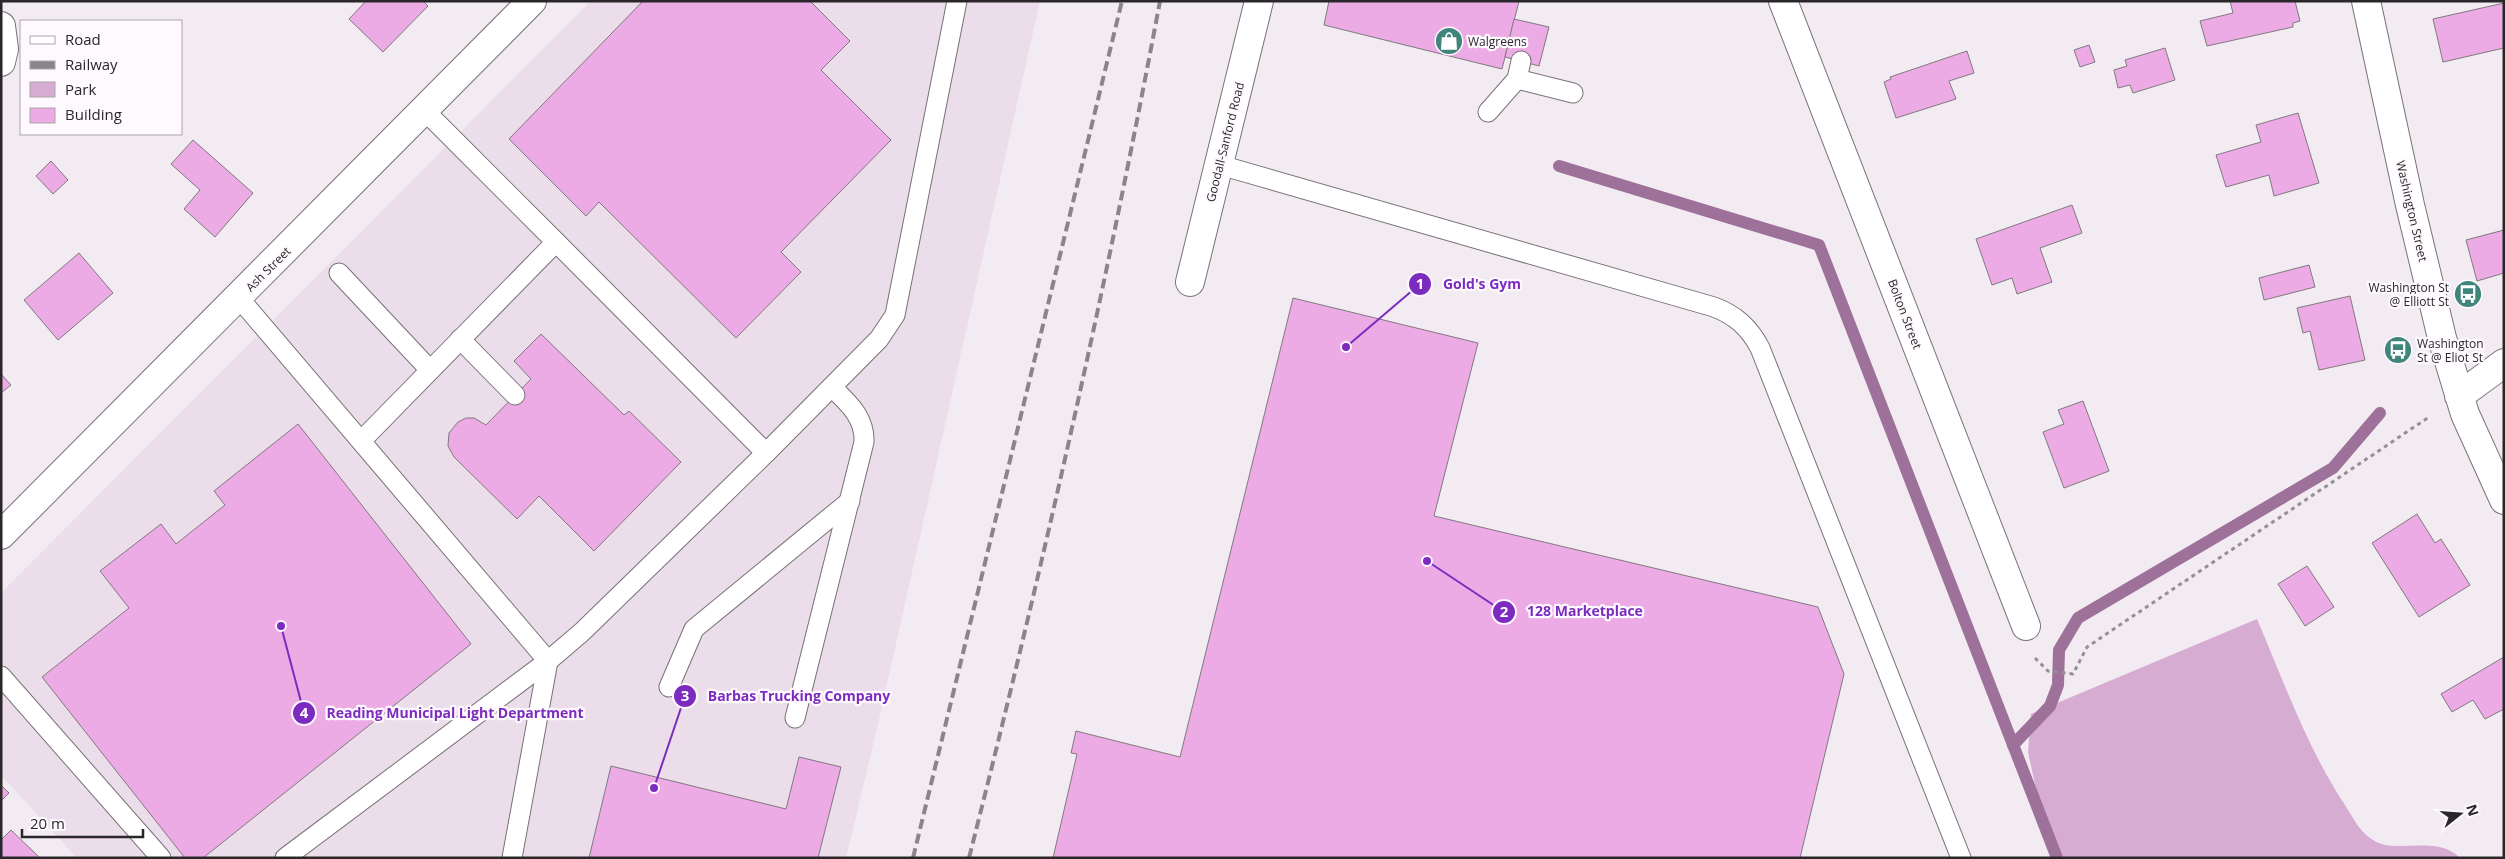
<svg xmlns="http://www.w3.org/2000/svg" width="2505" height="859" font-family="'Open Sans',sans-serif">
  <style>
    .built { fill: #ebdde9 }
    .green { fill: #d7acd2 }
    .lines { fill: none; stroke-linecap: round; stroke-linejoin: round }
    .stream { stroke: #9e719a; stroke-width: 12 }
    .building { fill: #ecabe5; stroke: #80797f }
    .service-casing { stroke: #787177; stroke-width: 21 }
    .minor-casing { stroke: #787177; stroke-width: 30 }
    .tertiary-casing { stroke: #787177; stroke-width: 30 }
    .path { stroke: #959095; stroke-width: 3; stroke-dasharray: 4 4; stroke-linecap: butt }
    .service { stroke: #fff; stroke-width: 19 }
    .minor { stroke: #fff; stroke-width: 28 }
    .tertiary { stroke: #fff; stroke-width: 28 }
    .rail { stroke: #8a858a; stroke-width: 4; stroke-dasharray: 10 5; stroke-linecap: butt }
    .labels { text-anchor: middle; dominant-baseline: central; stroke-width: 4.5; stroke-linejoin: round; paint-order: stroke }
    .poi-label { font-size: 12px; fill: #2a272a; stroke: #fef9fe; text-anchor: start }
    .street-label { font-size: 12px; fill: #2a272a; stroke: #fef9fe }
    .leader { fill: none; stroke: #7b2cbf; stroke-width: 2 }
    .callout-dot { fill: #7b2cbf; stroke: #fef9fe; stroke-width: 2 }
    .mark-label { font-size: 15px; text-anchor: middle; font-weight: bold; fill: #fff }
    .callout-label { font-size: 14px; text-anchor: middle; font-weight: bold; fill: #7b2cbf; stroke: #fef9fe; stroke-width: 4.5; stroke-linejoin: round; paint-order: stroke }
  </style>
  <rect width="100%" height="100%" fill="#f3ebf2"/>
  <!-- built -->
  <path class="built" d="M591,1H1040L876,733L846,858H77L1,775V593Z"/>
  <!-- green -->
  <path class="green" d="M2257,619C2284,682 2307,748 2345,805C2354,819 2359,831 2373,840C2395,855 2437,834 2460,858H2057L2036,789L2028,752L2031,714Z"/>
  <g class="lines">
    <!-- stream -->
    <g class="stream">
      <path d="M1559,166L1819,245L2057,858"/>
      <path d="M2013,745L2050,706L2058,685L2059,650L2078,618L2333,468L2380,413"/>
    </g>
  </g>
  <!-- building -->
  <g class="building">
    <path d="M366,1H423L428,6L383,52L349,19Z"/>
    <path d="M643,1H810L850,41L821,70L891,140L781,252L801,272L736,338L599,202L586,216L509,139Z"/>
    <path d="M1329,1H1519L1502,69L1324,25Z"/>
    <path d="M2230,1H2295L2300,21L2293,23V27L2207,46L2200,21L2233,13Z"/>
    <path d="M2504,3V48L2443,62L2433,19Z"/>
    <path d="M1514,19L1549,27L1539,66L1505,57Z"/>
    <path d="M2089,45L2095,62L2080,67L2074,50Z"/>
    <path d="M2165,48L2175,80L2133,93L2130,85L2118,88L2114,70L2127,66L2125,60Z"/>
    <path d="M1967,51L1974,73L1949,81L1956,99L1896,118L1884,82L1891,79L1890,77Z"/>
    <path d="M2298,113L2319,183L2274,196L2269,175L2226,187L2216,155L2261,142L2256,125Z"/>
    <path d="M193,140L253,193L215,237L184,209L200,190L171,164Z"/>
    <path d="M51,161L68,180L53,194L36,176Z"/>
    <path d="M2072,205L2082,233L2040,248L2052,282L2017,294L2012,278L1992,285L1976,239Z"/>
    <path d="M2504,230V273L2477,281L2466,240Z"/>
    <path d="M79,253L113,293L58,340L24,300Z"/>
    <path d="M2309,265L2315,287L2264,300L2259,278Z"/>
    <path d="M2350,296L2365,360L2319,370L2310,331L2303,333L2297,308Z"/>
    <path d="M1293,298L1478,343L1434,516L1818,607L1844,674L1800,858H1053L1077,754L1071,753L1076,731L1180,757Z"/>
    <path d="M541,334L624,415L629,411L681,462L594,551L539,496L517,519L454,457L448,446L449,433L458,422L466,418H474L486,425L531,379L514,361Z"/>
    <path d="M1,374L11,385L1,393Z"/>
    <path d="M2083,401L2109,471L2064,488L2043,432L2064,424L2058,410Z"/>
    <path d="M298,424L471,644L203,858H185L42,677L129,608L100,571L161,524L176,544L225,505L214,491Z"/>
    <path d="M2417,514L2435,543L2441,539L2470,585L2419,617L2372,543Z"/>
    <path d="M2307,566L2334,607L2305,626L2278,584Z"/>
    <path d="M2504,657V709L2485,719L2473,700L2452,712L2441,694Z"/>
    <path d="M799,757L841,767L818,858H589L611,766L786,809Z"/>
    <path d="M1,785L9,793L1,801Z"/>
    <path d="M11,830L40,858H1V840Z"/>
  </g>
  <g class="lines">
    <defs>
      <g id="service">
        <path d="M1517,79L1573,93"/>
        <path d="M1488,112L1517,79L1521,61"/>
        <path d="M1220,165L1714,307C1735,315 1749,327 1760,348L1961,858"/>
        <path d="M339,273L430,370"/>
        <path d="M239,298L548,661L582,632L766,453L556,242"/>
        <path d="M460,339L515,395"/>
        <path d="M362,440L556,242L425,111"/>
        <path d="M766,453L879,339L895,315L957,1"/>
        <path d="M1,676L161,858"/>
        <path d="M669,687L694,629L850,501"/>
        <path d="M795,718L864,442C865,417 848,403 832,387"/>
        <path d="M285,858L548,661"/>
        <path d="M512,858L548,661"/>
      </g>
      <g id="minor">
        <path d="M1783,1L2026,626"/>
        <path d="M1,26L4,49L1,62"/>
        <path d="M1190,282L1259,1"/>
        <path d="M2459,396L2504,363"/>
      </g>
      <g id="tertiary">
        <path d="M2366,1L2410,205L2442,338L2465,414L2504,500"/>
        <path d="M1,535L532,1"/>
      </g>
    </defs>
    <!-- service casing -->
    <use href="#service" class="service-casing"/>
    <!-- minor casing -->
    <use href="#minor" class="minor-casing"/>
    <!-- tertiary casing -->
    <use href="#tertiary" class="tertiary-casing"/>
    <!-- path -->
    <path class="path" d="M2035,658L2048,671L2073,674L2087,647L2429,417"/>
    <!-- service -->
    <use href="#service" class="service"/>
    <!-- minor -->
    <use href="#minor" class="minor"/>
    <!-- tertiary -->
    <use href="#tertiary" class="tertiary"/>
    <!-- rail -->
    <g class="rail">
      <path d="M913,858L1122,1"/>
      <path d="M969,858C1041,574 1106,289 1160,1"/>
    </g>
  </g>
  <!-- icons -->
  <defs>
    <symbol id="shop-disc" viewBox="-11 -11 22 22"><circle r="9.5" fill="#40857b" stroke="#fef9fe"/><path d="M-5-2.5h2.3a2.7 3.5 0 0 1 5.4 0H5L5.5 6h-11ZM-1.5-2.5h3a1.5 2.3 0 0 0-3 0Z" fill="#fff"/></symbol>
    <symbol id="bus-disc" viewBox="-11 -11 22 22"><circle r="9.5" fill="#40857b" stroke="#fef9fe"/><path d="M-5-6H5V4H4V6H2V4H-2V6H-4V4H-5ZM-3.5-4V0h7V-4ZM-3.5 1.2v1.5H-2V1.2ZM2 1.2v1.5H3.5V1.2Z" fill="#fff"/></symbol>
  </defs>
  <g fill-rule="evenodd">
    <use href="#shop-disc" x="1433" y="25" width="32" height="32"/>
    <use href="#bus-disc" x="2452" y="278" width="32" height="32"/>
    <use href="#bus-disc" x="2382" y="334" width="32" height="32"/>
  </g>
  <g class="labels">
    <!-- poi labels -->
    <g class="poi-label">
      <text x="1468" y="41">Walgreens</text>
      <text x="2449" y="287" text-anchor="end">Washington St<tspan x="2449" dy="14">@ Elliott St</tspan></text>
      <text x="2417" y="343">Washington<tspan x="2417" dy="14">St @ Eliot St</tspan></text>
    </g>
    <!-- street labels -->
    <g class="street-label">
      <text transform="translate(1225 142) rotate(-76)">Goodall-Sanford Road</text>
      <text transform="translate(2412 211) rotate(77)">Washington Street</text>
      <text transform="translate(268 269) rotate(-45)">Ash Street</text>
      <text transform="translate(1905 314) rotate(69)">Bolton Street</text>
    </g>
  </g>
  <!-- callouts -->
  <path class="leader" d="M1346 347L1420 284M1427 561L1504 612M654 788L685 696M281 626L304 713"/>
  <g class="callout-dot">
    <circle cx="1346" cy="347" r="5"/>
    <circle cx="1427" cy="561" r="5"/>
    <circle cx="654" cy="788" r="5"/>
    <circle cx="281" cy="626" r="5"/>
    <circle cx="1420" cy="284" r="12"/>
    <circle cx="1504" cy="612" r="12"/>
    <circle cx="685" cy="696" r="12"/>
    <circle cx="304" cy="713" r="12"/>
  </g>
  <g class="mark-label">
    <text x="1420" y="289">1</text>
    <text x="1504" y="617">2</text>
    <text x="685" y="701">3</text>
    <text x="304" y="718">4</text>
  </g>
  <g class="callout-label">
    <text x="1482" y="289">Gold's Gym</text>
    <text x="1585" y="616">128 Marketplace</text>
    <text x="799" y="701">Barbas Trucking Company</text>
    <text x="455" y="718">Reading Municipal Light Department</text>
  </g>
  <!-- border -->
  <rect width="2505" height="859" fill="none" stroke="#2a272a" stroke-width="5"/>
  <!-- legend -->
  <rect x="20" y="20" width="162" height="115" fill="#fef9fe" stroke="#a9a5a9"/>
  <rect x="30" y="36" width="25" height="8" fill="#ffffff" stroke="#a9a5a9"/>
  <text x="65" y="45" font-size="15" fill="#2a272a">Road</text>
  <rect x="30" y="61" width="25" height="8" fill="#8a858a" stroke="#a9a5a9"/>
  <text x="65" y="70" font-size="15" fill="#2a272a">Railway</text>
  <rect x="30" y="82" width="25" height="15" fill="#d7acd2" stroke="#a9a5a9"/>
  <text x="65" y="95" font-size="15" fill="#2a272a">Park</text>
  <rect x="30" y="108" width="25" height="15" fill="#ecabe5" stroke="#a9a5a9"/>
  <text x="65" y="120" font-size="15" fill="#2a272a">Building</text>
  <!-- north arrow -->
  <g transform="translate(2460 814) rotate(73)" stroke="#fef9fe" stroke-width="4" paint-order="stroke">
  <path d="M0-4L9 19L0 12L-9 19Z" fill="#2a272a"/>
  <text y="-8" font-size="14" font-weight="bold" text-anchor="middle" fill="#2a272a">N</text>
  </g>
  <!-- scale -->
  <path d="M22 829v8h121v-8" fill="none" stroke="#2a272a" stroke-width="2.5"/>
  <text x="30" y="829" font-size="15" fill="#2a272a" stroke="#fef9fe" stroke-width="4" paint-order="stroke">20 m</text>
</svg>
